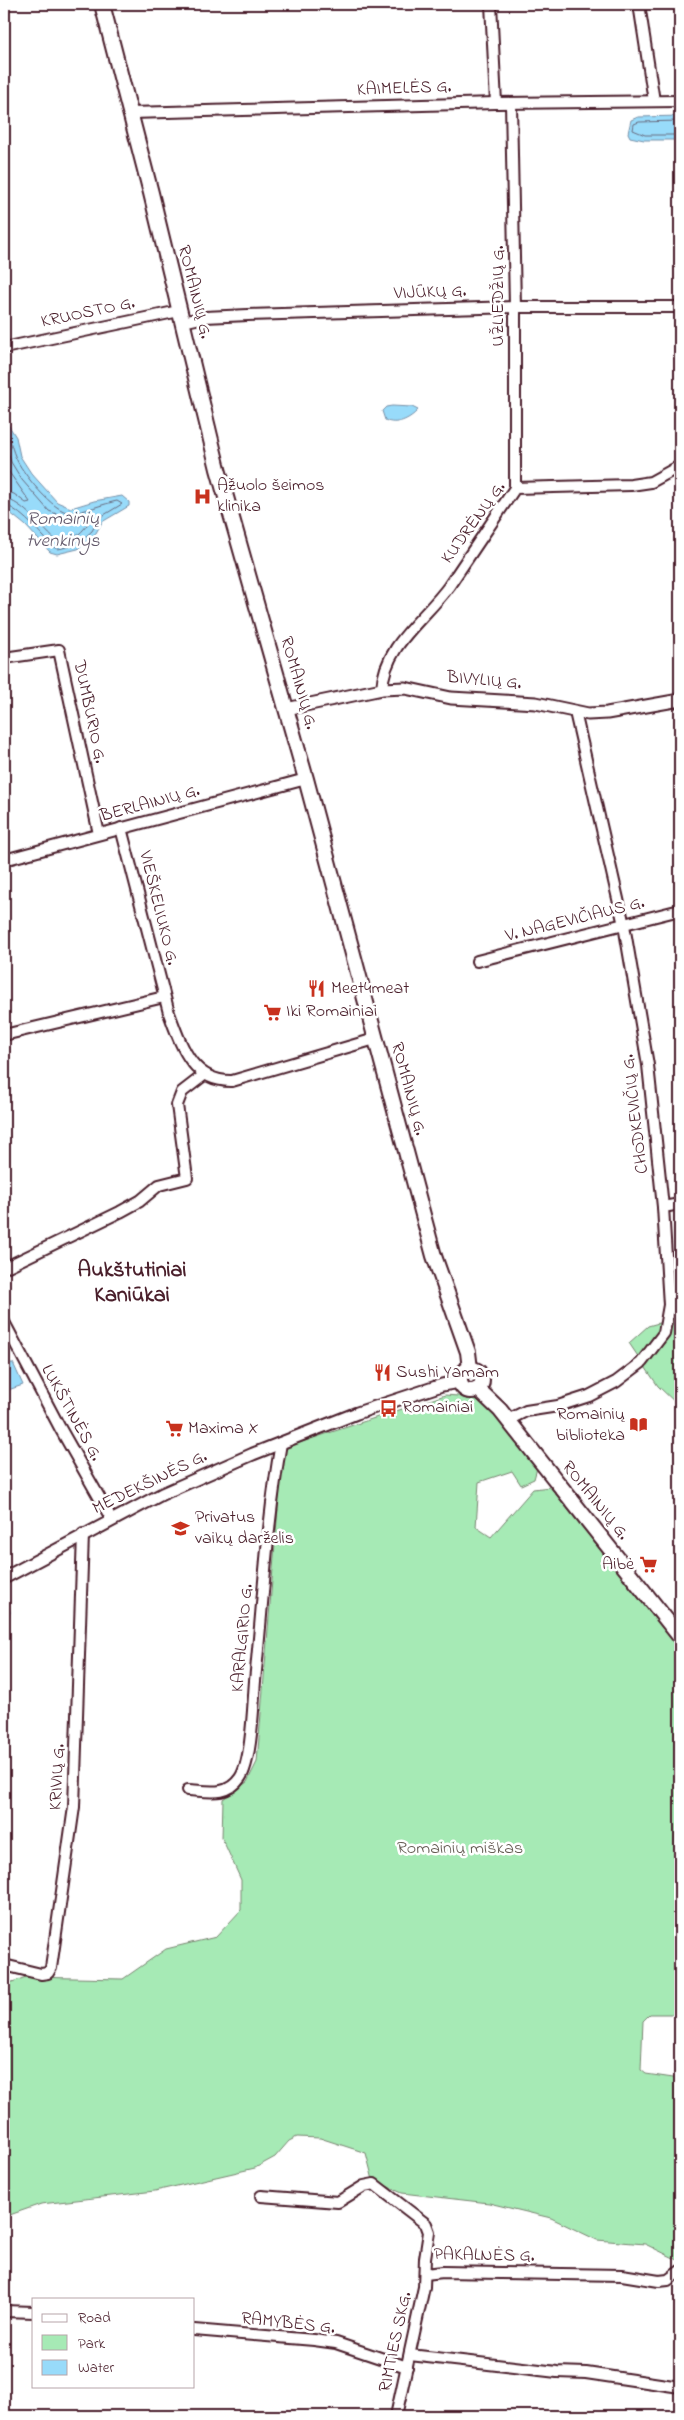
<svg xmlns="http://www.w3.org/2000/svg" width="684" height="2420" font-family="'Indie Flower',sans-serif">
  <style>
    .green { fill: #a6eab5; stroke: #788470 }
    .water { fill: #98dbfa; stroke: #7990a7 }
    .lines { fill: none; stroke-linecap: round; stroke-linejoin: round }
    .shore { stroke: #696a7e; stroke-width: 1 }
    .minor-casing { stroke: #4a1f2b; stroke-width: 14 }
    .tertiary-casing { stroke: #4a1f2b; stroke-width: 15 }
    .secondary-casing { stroke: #4a1f2b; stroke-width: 18 }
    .minor { stroke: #fff; stroke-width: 10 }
    .tertiary { stroke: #fff; stroke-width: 11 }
    .secondary { stroke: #fff; stroke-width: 14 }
    .labels { text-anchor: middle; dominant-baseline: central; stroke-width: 5; stroke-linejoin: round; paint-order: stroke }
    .street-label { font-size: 18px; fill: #4a1f2b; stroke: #fff }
    .poi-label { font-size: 18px; fill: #4a1f2b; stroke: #fff; text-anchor: start }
    .park-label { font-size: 18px; fill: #665c54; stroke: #fff }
    .water-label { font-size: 19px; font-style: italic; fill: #615769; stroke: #fff }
    .district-label { font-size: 22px; font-weight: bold; fill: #4a1f2b; stroke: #fff }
  </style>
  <rect width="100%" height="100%" fill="#fff"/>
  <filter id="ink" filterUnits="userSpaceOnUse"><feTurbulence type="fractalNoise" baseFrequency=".02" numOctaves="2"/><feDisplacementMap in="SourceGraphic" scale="10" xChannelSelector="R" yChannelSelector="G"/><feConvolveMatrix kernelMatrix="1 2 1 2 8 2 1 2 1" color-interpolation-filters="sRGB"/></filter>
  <g filter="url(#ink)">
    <!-- green -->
    <g class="green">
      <path d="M680,1317V1407L658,1386L629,1343L648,1326Z"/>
      <path d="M445,1395L471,1397L494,1408L537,1468L534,1479L521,1485L512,1471L479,1482L476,1527L491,1537L533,1489L550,1487L680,1650V2014H650L643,2021L641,2070L646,2074L680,2079V2261L645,2244L597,2240L551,2218L489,2203L402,2193L373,2180L366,2153L320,2138L297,2137L289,2141L275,2157L255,2168L155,2191L41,2204L4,2217V1985L26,1977L123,1979L166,1949L216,1937L241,1910V1880L222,1838L223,1799L247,1782L257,1762L283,1448Z"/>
    </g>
    <!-- water -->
    <g class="water">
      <path d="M680,116V140H644L630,137L628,133L631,120L638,117Z"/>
      <path d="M392,406L412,407L418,410C410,419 396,426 385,420L382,411L386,407Z"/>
      <path d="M4,418L16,437L20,456L31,473L57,502L71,508L94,501L122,496L129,502V506L102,522L96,533L78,549L57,554L50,552L25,525L4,508Z"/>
      <path d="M11,1363H13L23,1385L8,1390L4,1389V1366Z"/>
      <path d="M4,1601L7,1602L10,1612L4,1634Z"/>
    </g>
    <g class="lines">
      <!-- shore -->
      <g class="shore">
        <path d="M680,121L639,122L634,124L633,130L645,135H680"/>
        <path d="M4,428C10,437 11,446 15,456C21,472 54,513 71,513C80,513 106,503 117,501L122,504L99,518L92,531L76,545L58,549L53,547C43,536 18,507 4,505"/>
        <path d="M4,439L11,462L22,480L49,511L69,519L88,515L91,518C84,532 74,541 58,542C44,531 22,500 4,499"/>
        <path d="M4,465L30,502L26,503L14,494L4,491"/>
      </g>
      <defs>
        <g id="minor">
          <path d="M491,4L496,103"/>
          <path d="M639,4L654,101"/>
          <path d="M511,103L515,307V488"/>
          <path d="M130,113L496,103L680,101"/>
          <path d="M182,322L205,317L248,315L515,307H680"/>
          <path d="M4,348L179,311"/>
          <path d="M4,658L59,650L99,834"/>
          <path d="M382,689C384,645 425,619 449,586C471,553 493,521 515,488L631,485L651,482L680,466"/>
          <path d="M121,828L169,1013C181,1045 192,1082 232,1081L375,1039"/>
          <path d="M4,860L306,779"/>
          <path d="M477,961L680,910"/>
          <path d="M4,1035L164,997"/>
          <path d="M663,1207L680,1204"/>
          <path d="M4,1268L120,1212L140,1201L159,1185L187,1178L177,1105L182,1092L204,1075"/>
          <path d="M4,1322L60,1428L112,1520"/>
          <path d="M508,1420L526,1411L558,1406L589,1396L616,1382L641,1363L664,1333L669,1305L663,1207L648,1065L624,925L575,712"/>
          <path d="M188,1790C208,1791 227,1797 240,1778C252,1761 253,1704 255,1681C263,1602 267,1521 281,1443"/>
          <path d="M4,1965L41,1974L48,1973L51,1968L74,1807L83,1534"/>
          <path d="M261,2196L338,2202L364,2186L374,2184L426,2224L429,2232L425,2258L424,2287L396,2416"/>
          <path d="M425,2274L443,2272L622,2275L659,2281L668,2280L680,2271"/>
          <path d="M4,2311L34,2312"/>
          <path d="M194,2330L314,2340L336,2343L407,2367"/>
          <path d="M410,2355L557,2372L586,2373L680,2387"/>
        </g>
        <g id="tertiary">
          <path d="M286,709L382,689L405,688L451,698L536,703L588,714L607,713L680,700"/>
          <path d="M4,1578L162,1494L253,1454L357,1413L442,1385L459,1382"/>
        </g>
        <g id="secondary">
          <path d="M102,4L151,193L218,469L306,779L434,1256L468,1352L470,1369"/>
          <circle cx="471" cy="1380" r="11"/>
          <path d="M478,1389L500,1410L680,1637"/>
        </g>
      </defs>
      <!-- minor casing -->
      <use href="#minor" class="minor-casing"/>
      <!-- tertiary casing -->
      <use href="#tertiary" class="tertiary-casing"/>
      <!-- secondary casing -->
      <use href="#secondary" class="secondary-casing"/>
      <!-- minor -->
      <use href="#minor" class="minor"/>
      <!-- tertiary -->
      <use href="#tertiary" class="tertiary"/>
      <!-- secondary -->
      <use href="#secondary" class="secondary"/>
    </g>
  </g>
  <!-- icons -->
  <defs>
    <symbol id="hospital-bare" viewBox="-9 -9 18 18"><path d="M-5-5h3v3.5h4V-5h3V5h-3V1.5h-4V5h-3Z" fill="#c8321e" stroke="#fff" stroke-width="2.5" paint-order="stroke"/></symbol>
    <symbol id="restaurant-bare" viewBox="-9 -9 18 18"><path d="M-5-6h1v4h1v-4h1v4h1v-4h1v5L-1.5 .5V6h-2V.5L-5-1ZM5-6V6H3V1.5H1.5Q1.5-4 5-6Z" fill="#c8321e" stroke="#fff" stroke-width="2.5" paint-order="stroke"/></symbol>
    <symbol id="supermarket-bare" viewBox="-9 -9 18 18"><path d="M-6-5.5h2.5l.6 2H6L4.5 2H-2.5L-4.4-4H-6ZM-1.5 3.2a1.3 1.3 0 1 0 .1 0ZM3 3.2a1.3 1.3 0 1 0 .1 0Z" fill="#c8321e" stroke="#fff" stroke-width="2.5" paint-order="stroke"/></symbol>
    <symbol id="bus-bare" viewBox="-9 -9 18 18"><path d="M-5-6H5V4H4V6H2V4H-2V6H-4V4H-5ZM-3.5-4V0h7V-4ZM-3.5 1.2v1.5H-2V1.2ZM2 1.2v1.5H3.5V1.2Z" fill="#c8321e" stroke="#fff" stroke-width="2.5" paint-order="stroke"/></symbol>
    <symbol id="library-bare" viewBox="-9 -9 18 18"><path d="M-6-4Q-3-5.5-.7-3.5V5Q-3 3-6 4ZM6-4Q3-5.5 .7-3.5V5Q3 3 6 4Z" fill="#c8321e" stroke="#fff" stroke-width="2.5" paint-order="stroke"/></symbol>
    <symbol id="school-bare" viewBox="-9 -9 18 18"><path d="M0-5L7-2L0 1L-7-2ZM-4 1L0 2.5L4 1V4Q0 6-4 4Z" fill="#c8321e" stroke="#fff" stroke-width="2.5" paint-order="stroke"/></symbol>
  </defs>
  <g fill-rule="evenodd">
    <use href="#hospital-bare" x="190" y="484" width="25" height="25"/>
    <use href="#restaurant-bare" x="304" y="976" width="25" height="25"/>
    <use href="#supermarket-bare" x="260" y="1000" width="25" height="25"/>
    <use href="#restaurant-bare" x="370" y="1360" width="25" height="25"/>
    <use href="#bus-bare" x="376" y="1396" width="25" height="25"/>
    <use href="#library-bare" x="626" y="1412" width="25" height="25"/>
    <use href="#supermarket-bare" x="162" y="1416" width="25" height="25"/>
    <use href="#school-bare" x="168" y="1516" width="25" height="25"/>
    <use href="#supermarket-bare" x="636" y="1552" width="25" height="25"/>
  </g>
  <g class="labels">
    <!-- street labels -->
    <g class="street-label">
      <text transform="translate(404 89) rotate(-2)">KAIMELĖS G.</text>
      <text transform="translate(194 292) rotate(76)">ROMAINIŲ G.</text>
      <text transform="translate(430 293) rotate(-2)">VIJŪKŲ G.</text>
      <text transform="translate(499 296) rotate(-90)">UŽLIEDŽIŲ G.</text>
      <text transform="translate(88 313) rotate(-12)">KRUOSTO G.</text>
      <text transform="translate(474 523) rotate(-54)">KUDRĖNŲ G.</text>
      <text transform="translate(484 681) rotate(5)">BIVYLIŲ G.</text>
      <text transform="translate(298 683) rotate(74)">ROMAINIŲ G.</text>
      <text transform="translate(89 712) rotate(78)">DUMBURIO G.</text>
      <text transform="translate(150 804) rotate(-15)">BERLAINIŲ G.</text>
      <text transform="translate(158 908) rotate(76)">VIEŠKELIUKO G.</text>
      <text transform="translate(575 920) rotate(-14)">V. NAGEVIČIAUS G.</text>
      <text transform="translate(408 1089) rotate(75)">ROMAINIŲ G.</text>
      <text transform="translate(636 1114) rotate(-97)">CHODKEVIČIŲ G.</text>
      <text transform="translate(71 1413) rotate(61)">LUKŠTINĖS G.</text>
      <text transform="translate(150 1483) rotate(-26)">MEDEKŠINĖS G.</text>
      <text transform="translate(595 1501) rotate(51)">ROMAINIŲ G.</text>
      <text transform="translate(243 1638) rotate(-85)">KARALGIRIO G.</text>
      <text transform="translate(58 1777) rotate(-87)">KRIVIŲ G.</text>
      <text transform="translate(484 2256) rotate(1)">PAKALNĖS G.</text>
      <text transform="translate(288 2324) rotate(6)">RAMYBĖS G.</text>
      <text transform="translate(396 2342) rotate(-78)">RIMTIES SKG.</text>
    </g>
    <!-- poi labels -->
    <g class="poi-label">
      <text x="217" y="486">Ąžuolo šeimos<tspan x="217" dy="21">klinika</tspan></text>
      <text x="331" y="989">Meet4meat</text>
      <text x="286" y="1012">Iki Romainiai</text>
      <text x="396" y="1373">Sushi Yamam</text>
      <text x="402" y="1408">Romainiai</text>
      <text x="625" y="1415" text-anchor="end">Romainių<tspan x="625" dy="21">biblioteka</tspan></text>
      <text x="188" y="1429">Maxima X</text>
      <text x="195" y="1518">Privatus<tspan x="195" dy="21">vaikų darželis</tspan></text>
      <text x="634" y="1565" text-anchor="end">Aibė</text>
    </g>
    <!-- park labels -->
    <g class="park-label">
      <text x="460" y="1849">Romainių miškas</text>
    </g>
    <!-- water labels -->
    <g class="water-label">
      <text x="63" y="519">Romainių<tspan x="63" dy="22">tvenkinys</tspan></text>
    </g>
    <!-- district labels -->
    <g class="district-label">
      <text x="132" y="1271">Aukštutiniai<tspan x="132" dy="25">Kaniūkai</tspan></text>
    </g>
  </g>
  <!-- margin -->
  <rect width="684" height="2420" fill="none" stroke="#fff" stroke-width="20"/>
  <rect x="10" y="10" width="664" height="2400" fill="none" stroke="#4a1f2b" stroke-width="2" filter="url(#ink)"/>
  <!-- legend -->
  <rect x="32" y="2298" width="162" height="90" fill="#ffffff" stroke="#b7a5aa"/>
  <rect x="42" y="2314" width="25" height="8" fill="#ffffff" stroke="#b7a5aa"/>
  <text x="78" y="2322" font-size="15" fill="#4a1f2b">Road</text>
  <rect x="42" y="2335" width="25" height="15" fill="#a6eab5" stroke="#b7a5aa"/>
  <text x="78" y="2348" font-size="15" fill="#4a1f2b">Park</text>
  <rect x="42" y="2360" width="25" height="15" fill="#98dbfa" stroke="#b7a5aa"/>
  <text x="78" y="2372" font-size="15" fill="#4a1f2b">Water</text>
</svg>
